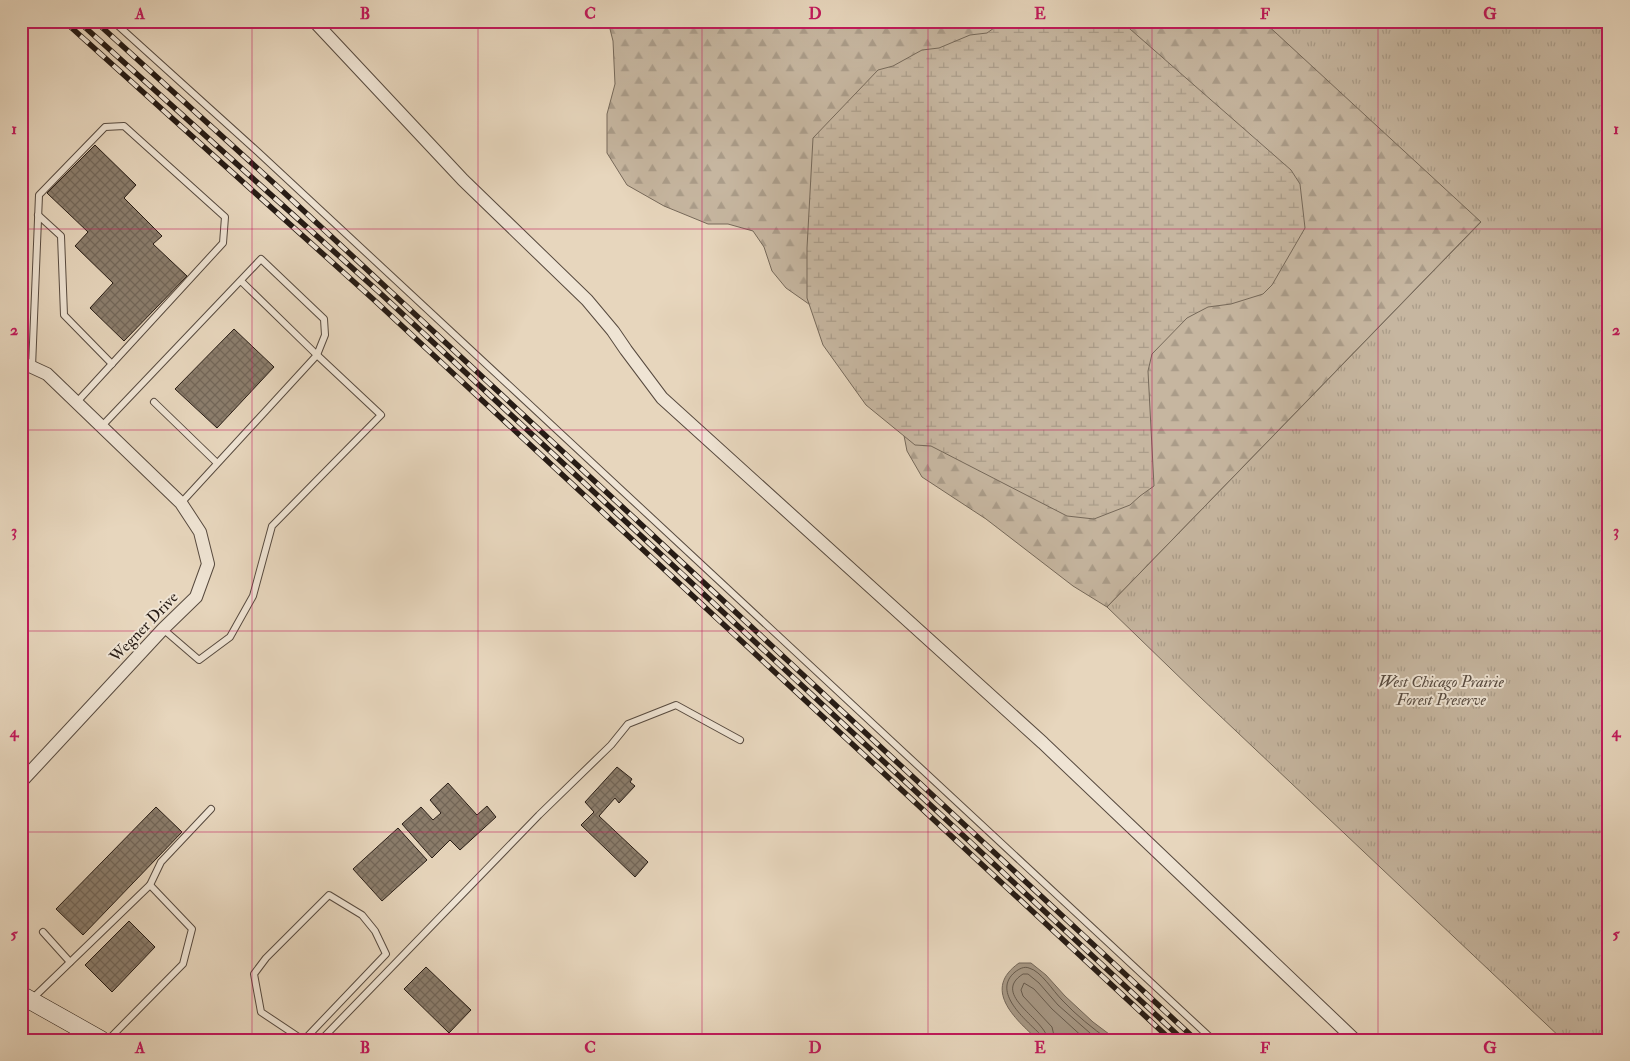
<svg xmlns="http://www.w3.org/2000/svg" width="1630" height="1061" font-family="'IM FELL Double Pica',serif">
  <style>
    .forest { fill: url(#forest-firs); stroke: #76695a }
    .wetland { fill: url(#wetland-marsh); stroke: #76695a }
    .park { fill: url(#park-tufts); stroke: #76695a }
    .water { fill: #a69784; stroke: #736658 }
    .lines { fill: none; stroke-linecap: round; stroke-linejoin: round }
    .shore { stroke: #665a4c; stroke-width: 1 }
    .building { fill: url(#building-cross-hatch); stroke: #271c15 }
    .service-casing { stroke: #574a3f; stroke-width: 8 }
    .minor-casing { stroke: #574a3f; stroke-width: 14 }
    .secondary-casing { stroke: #271c15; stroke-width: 19 }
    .service { stroke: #efe4d4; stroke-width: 6 }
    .minor { stroke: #efe4d4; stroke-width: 12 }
    .secondary { stroke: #efe4d4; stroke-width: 18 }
    .rail-casing { stroke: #271c15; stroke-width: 5.5 }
    .rail { stroke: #efe4d4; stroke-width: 4; stroke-dasharray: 11; stroke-linecap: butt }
    .grid { fill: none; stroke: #c2185b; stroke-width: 1; stroke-opacity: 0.55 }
    .labels { text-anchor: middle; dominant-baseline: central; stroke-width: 4; stroke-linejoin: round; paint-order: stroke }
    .street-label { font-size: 16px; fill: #271c15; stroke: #efe4d4 }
    .park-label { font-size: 16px; font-style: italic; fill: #574a3f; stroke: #efe4d4 }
    .neatline { fill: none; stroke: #c2185b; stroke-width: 2 }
    .grid-label { font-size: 16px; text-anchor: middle; font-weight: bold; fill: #c2185b }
  </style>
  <defs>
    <pattern id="forest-firs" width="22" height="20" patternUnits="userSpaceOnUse" patternTransform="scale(1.25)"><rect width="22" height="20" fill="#c6b6a0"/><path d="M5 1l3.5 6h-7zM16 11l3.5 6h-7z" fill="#aa9c89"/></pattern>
    <pattern id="wetland-marsh" width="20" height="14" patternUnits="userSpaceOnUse" patternTransform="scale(1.25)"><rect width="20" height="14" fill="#c6b6a0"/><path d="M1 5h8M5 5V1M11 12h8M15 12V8" fill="none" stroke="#aa9c89"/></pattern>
    <pattern id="park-tufts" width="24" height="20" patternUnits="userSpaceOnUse" patternTransform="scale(1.25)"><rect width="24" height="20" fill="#c6b6a0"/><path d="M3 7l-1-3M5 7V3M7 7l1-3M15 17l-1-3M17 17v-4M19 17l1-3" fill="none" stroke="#aa9c89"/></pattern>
    <pattern id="building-cross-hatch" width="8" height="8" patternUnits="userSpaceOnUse" patternTransform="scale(1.25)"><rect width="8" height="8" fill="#8b7d6c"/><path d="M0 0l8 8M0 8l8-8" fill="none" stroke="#726658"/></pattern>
  </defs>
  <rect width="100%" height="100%" fill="#e7d6bd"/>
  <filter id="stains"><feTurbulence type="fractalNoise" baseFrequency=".004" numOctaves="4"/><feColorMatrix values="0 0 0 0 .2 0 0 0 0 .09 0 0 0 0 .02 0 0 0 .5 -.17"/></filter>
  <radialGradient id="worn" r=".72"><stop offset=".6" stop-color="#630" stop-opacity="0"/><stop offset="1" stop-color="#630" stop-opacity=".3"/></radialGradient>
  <!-- forest -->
  <path class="forest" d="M608,21H1358L1497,205L1107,607L1073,586L986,519L922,477L907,451L900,415L826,316L786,288L772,271L764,247L753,231L728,224H708L664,206L627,185L607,153V114L615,84L613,41Z"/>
  <!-- wetland -->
  <path class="wetland" d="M1011,21L1122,22L1291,170L1300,184L1305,228L1272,285L1263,294L1231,304L1208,307L1187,318L1152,354L1148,371L1154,486L1140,496L1130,505L1094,519L1067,516L931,446L915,445L866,405L823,345L807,298V248L813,138L878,70L893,66L922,50L939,48L970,35L987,33L1001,23Z"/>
  <!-- park -->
  <path class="park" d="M1263,21H1609V1040H1563L1200,697L1107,607L1481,222Z"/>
  <!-- water -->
  <path class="water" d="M1019,963H1031L1046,975L1065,996L1093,1022L1117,1040H1038C1014,1018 982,989 1019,963Z"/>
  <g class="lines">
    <!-- shore -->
    <g class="shore">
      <path d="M1041,1040L1040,1034C1026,1020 991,992 1015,972C1019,969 1024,966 1029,968C1041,971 1053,991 1062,1000C1076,1015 1092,1028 1109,1040"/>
      <path d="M1048,1040C1046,1019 990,995 1023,974H1028L1039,983L1058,1005L1098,1040"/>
      <path d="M1055,1040L1052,1027L1023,996L1021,990L1024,983L1034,989L1052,1009L1086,1040"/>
    </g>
  </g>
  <!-- building -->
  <g class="building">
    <path d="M95,145L136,185L124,198L162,236L153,244L187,276L124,341L90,308L113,283L75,246L88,232L47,193Z"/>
    <path d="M234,329L274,367L217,428L175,389Z"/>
    <path d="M617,767L632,779L630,782L635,786L619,803L615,798L599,816L648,862L635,877L581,825L594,812L585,802Z"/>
    <path d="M448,783L477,815L487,806L496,817L460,850L450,840L432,858L402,824L421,807L433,820L441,813L430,800Z"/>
    <path d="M156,807L182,832L83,935L56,909Z"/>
    <path d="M398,828L427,860L382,901L353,869Z"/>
    <path d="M129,921L155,947L112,992L85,965Z"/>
    <path d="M426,967L471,1010L449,1033L404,989Z"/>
  </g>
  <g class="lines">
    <defs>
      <g id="service">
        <path d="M113,21L258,152L1213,1040"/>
        <path d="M38,215L61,236L64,315L112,364"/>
        <path d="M32,367L39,195L105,127L124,126L225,217L223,243L76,403"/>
        <path d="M154,402L217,463"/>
        <path d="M101,427L261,259L324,319L325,335L317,355L241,281"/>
        <path d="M163,629L199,660L230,637L253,596L272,526L381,415L317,355L181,503"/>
        <path d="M150,885L161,862L211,809"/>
        <path d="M43,932L70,962"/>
        <path d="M31,1000L150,885L192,929L183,964L108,1040"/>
        <path d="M303,1040L261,1012L254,974L266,958L329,895L362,915L375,931L386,954L304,1040"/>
        <path d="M321,1040L539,815L611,745L628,724L676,705L740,740"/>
      </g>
      <g id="minor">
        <path d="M314,21L463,180L587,300L613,331L626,350L662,398L1043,743L1355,1040"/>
        <path d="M21,362L47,374L181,503L200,532L208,564L196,597L163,629L21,782"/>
      </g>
      <path id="secondary" d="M21,995L101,1040"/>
    </defs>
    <!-- service casing -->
    <use href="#service" class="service-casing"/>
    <!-- minor casing -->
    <use href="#minor" class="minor-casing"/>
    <!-- secondary casing -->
    <use href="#secondary" class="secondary-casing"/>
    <!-- service -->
    <use href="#service" class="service"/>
    <!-- minor -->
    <use href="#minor" class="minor"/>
    <!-- secondary -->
    <use href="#secondary" class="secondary"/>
    <defs>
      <g id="rail">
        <path d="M64,21L373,299L1171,1040"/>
        <path d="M78,21L379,292L1183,1040"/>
        <path d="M95,21L277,186L1196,1040"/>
      </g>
    </defs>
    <!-- rail casing -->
    <use href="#rail" class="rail-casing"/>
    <!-- rail -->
    <use href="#rail" class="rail"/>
  </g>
  <!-- grid -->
  <path class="grid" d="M252,21V1040M478,21V1040M702,21V1040M928,21V1040M1152,21V1040M1378,21V1040M21,229H1609M21,430H1609M21,631H1609M21,832H1609"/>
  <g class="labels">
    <!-- street labels -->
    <g class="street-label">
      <text transform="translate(144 627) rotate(-46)">Wegner Drive</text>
    </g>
    <!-- park labels -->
    <g class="park-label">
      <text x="1441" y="682">West Chicago Prairie<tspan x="1441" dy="18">Forest Preserve</tspan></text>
    </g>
  </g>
  <!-- margin -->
  <rect width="1630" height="1061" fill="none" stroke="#e7d6bd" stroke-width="55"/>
  <rect x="28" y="28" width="1574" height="1006" class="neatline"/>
  <g class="grid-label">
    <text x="140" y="19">A</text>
    <text x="365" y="19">B</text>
    <text x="590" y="19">C</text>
    <text x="815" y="19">D</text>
    <text x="1040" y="19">E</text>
    <text x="1265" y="19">F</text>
    <text x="1490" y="19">G</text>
    <text x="14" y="134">1</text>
    <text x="1616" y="134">1</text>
    <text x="14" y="335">2</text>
    <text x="1616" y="335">2</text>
    <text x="14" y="536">3</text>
    <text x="1616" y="536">3</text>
    <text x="14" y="737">4</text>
    <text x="1616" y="737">4</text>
    <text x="14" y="939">5</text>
    <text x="1616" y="939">5</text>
    <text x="140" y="1053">A</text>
    <text x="365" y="1053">B</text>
    <text x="590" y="1053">C</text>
    <text x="815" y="1053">D</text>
    <text x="1040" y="1053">E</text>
    <text x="1265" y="1053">F</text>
    <text x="1490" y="1053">G</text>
  </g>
  <rect width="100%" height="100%" filter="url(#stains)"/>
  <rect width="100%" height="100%" fill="url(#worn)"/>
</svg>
